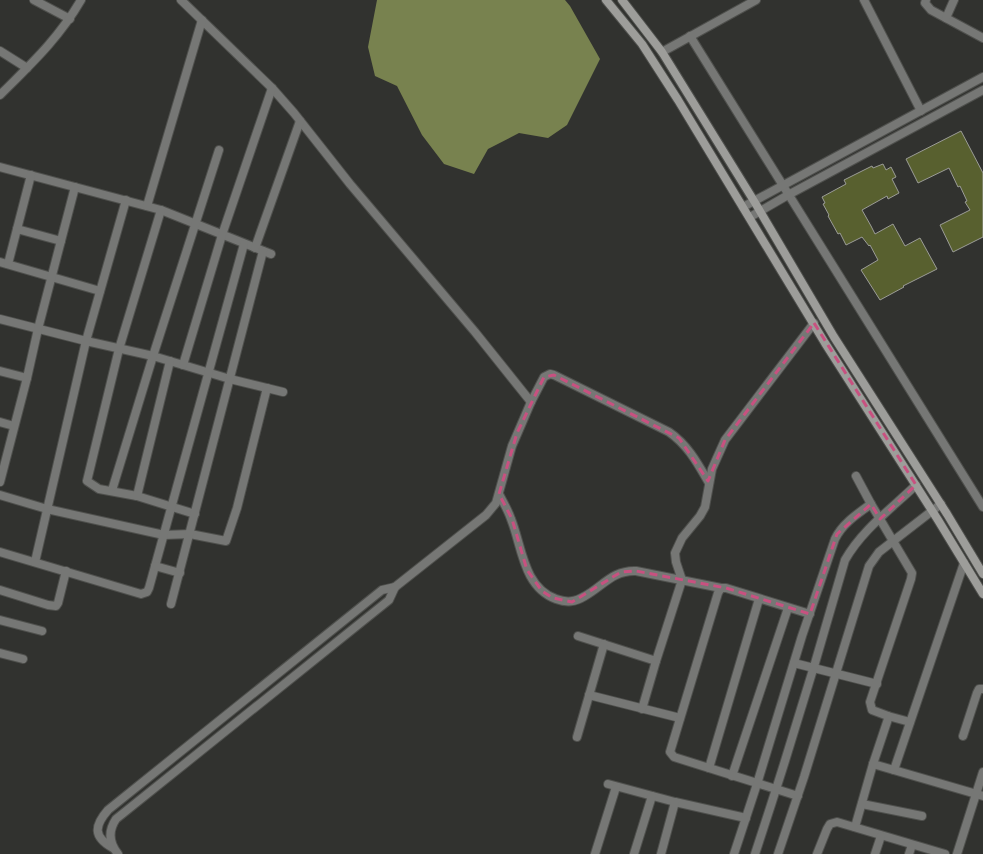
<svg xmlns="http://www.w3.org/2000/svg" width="983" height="854" font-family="Literata,serif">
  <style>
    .water { fill: #78824f }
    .building { fill: #58602f; stroke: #9b9c97 }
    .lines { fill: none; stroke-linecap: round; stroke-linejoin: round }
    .street-casing { stroke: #4f504d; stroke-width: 10 }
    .secondary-casing { stroke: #4f504d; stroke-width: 10 }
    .street { stroke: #767775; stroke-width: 8 }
    .secondary { stroke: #9d9d9a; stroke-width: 8 }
    .marked { fill: none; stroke: #c85180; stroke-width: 3; stroke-dasharray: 8 5; stroke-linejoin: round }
  </style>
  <rect width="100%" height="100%" fill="#31322f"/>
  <!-- water -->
  <path class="water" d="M377,0H565L570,6L600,59L567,125L548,138L519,133L488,149L474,174L444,164L422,135L397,86L375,76L368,47Z"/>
  <!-- building -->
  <g class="building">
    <path d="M961,131L983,173V237L953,252L940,225L970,210L965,202L967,201L960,186L958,187L949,168L918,183L906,159Z"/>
    <path d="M883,164L886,170L891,167L896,177L892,179L899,193L888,199L887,196L862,210L871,226L875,234L893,224L905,246L920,238L937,269L903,286L904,287L880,300L861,270L878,260L870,245L869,246L862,237L846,245L840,233L838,234L828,216L829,215L823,204L825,203L822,197L846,184L844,180L872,166L873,168Z"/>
  </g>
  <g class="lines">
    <defs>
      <g id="street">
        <path d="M34,0L70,19"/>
        <path d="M181,0L272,88L294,113L350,184L475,332L531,402"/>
        <path d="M864,0L921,111"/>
        <path d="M926,0L925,3L931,10L983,38"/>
        <path d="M946,18L954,0"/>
        <path d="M690,36L983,507"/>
        <path d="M0,51L27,68"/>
        <path d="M662,52L756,0"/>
        <path d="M0,95C31,64 59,38 81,0"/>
        <path d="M0,167L161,210L271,254"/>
        <path d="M147,206L202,20"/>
        <path d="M743,207L983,77"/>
        <path d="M161,210L119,349L87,481L99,489L137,496L195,514"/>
        <path d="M750,217L788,195L983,90"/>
        <path d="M17,229L61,241"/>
        <path d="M255,248L300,121"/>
        <path d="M0,262L100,291"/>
        <path d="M8,264L31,175"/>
        <path d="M0,319L86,341L153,356L230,379L283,392"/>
        <path d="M183,365L222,235L272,88"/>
        <path d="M0,371L27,378"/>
        <path d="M0,422L14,426"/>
        <path d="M0,482L27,378L38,329L75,187"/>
        <path d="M113,487L153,356L219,150"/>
        <path d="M499,494C503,502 508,510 511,519C522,546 523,587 556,599C567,603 575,602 585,596C603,586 613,570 636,571L721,588"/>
        <path d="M0,495L47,509L164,535L190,534L226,541L237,508L267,388"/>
        <path d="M137,496L170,361"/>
        <path d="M0,552L141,594L147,592L149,588L244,244"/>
        <path d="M35,562L86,341L126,200"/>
        <path d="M155,566L180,573"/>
        <path d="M0,590L48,605L56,606L58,603L66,571"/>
        <path d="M171,604L263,251"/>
        <path d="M0,620L42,631"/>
        <path d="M578,636L656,661"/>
        <path d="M0,653L23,659"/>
        <path d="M794,663L877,684"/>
        <path d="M589,695L680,718"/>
        <path d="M642,709L656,661L682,580L676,562L675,553L682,538L700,516L705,507L712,469L725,440L814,323"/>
        <path d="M888,716L910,722"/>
        <path d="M963,736L977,693L979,689H983"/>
        <path d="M577,737L604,644"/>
        <path d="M873,764L983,796"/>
        <path d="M709,768L759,599"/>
        <path d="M894,770L964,563"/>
        <path d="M732,776L788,608"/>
        <path d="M608,784L675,802L746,818"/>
        <path d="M798,796L674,757L670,752L718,593L721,588H726L810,614"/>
        <path d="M862,804L922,816"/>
        <path d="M855,827L873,764L888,719V716L872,710L870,702L911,579L912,573L871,504L856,476"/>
        <path d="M113,848C93,837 94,826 108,810L382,590L395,587"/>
        <path d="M118,854C109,843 108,831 116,819L389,600L395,587L486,515L496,503L512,446L531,402L544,377L550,374L554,375L669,432C688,445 698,464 709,483"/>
        <path d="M595,854L616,787"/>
        <path d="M634,854L652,796"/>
        <path d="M661,854L675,802"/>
        <path d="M734,854L757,784L802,636L835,539C842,524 857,514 871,504"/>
        <path d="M755,854C787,757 817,659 845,560C862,530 891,509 916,485"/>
        <path d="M778,854L804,777L869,566L879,552L941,504"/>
        <path d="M817,854L827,829L830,824L837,822L945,854"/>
        <path d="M875,854L881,836"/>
        <path d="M909,854L912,845"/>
        <path d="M957,854L983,772"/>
      </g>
      <g id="secondary">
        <path d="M606,0L642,44L678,100L825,343L938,520L983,594"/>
        <path d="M622,0L662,52L754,201L834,337L947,514L983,574"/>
      </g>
    </defs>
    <!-- street casing -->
    <use href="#street" class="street-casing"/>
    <!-- secondary casing -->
    <use href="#secondary" class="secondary-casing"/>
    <!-- street -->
    <use href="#street" class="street"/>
    <!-- secondary -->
    <use href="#secondary" class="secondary"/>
  </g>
  <!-- marked area -->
  <path class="marked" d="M814,323L916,485L880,519L871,504L837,534L810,614L726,588L636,571L621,572L572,602L553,598L542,591L527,570L512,519L499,494L517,433L544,377L554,375L679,438L708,481L725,440Z"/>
</svg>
